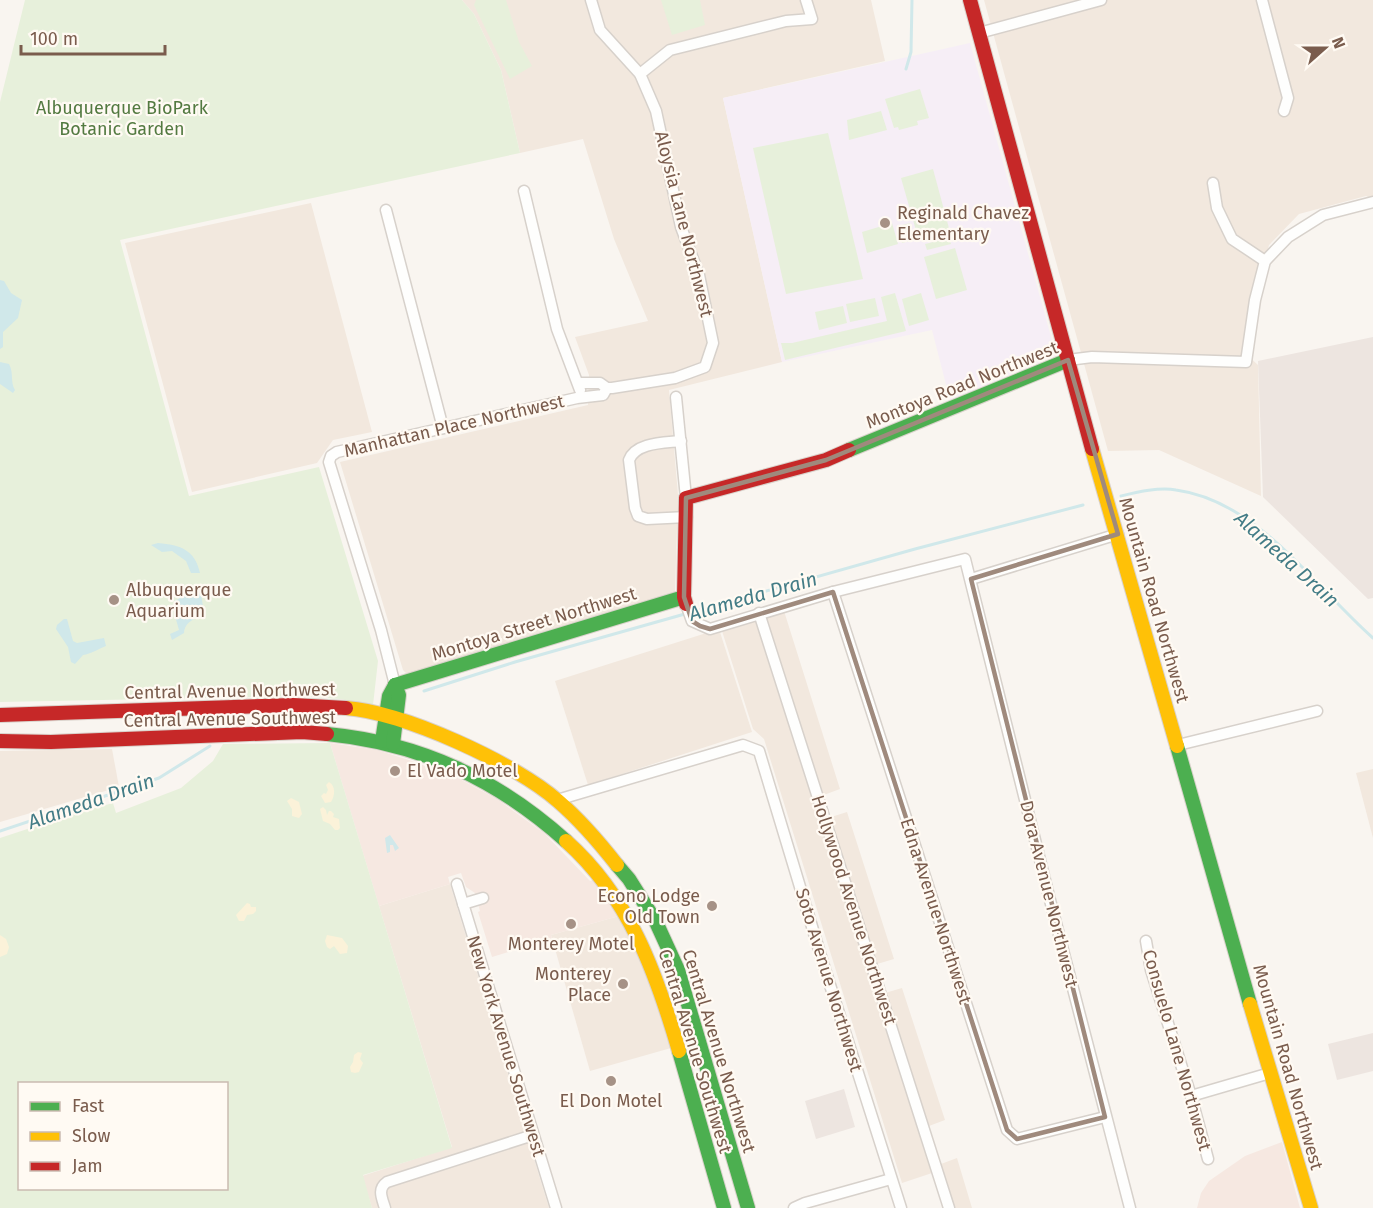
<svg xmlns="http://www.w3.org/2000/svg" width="1373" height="1208" font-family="'Fira Sans',sans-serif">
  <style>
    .residential { fill: #f2e8de }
    .commercial { fill: #f6e8e1 }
    .industrial { fill: #ede5e0 }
    .education { fill: #f6eef6 }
    .green { fill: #e7f0db; fill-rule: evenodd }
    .sand { fill: #fbf2d9 }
    .water { fill: #d0e8ea }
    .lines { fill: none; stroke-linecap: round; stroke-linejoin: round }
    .stream { stroke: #d0e8ea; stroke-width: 3 }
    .street-casing { stroke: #d7d1cb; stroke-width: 13 }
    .fast-casing { stroke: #d9d2cb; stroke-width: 16 }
    .slow-casing { stroke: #d9d2cb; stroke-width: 16 }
    .jam-casing { stroke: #d9d2cb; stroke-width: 16 }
    .street { stroke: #fefefd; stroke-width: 10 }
    .fast { stroke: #4caf50; stroke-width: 14 }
    .slow { stroke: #ffc107; stroke-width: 14 }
    .jam { stroke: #c62828; stroke-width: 14 }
    .marked { fill: none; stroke: #9f8a7d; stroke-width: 4.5; stroke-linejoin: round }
    .poi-dot { fill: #a69286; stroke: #fffaf3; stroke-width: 2 }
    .labels { text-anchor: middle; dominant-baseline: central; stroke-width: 4.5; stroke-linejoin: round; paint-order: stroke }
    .park-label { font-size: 18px; fill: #537a41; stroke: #fffaf3 }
    .poi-label { font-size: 18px; fill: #7a5c4d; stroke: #fffaf3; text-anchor: start }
    .street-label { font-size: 18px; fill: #7a5c4d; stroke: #fffaf3 }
    .water-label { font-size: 20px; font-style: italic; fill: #437c86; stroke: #fffaf3 }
  </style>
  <rect width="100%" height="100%" fill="#f9f5f0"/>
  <!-- residential -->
  <g class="residential">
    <path d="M462,0H871L885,61L723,98L782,362L669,390L678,495L675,592L408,675L403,670L340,462L588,405L589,375L575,337L648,321L614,239L583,139L520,153L501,70L474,14Z"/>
    <path d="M984,0H1373V199L1366,196L1299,214L1269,245L1243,351L1258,365L1261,496L1159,450L1108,451Z"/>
    <path d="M311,203L372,432L333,440L317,463L192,492L125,243Z"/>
    <path d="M784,611L840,789L821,796L828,818L847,812L894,959L877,964L885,993L902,988L945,1120L929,1126L941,1164L957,1158L972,1208H944L932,1173L902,1183L764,739L753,729L722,631Z"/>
    <path d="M719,629L752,732L588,785L555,681Z"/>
    <path d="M112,749L119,787L0,822V751Z"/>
    <path d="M1373,769V838L1356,773Z"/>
    <path d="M450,884L549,1208H372L362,1176L452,1147L379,906Z"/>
    <path d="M619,916L646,968L671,1048L590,1071L551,935Z"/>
  </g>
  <!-- commercial -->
  <g class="commercial">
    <path d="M330,743L377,750L409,760L458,778L497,799L544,833L590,881L593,880L619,916L551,935L552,939L492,957L478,912L480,911L475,893L466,887L461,873L448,877L450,884L379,906Z"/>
    <path d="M1282,1142L1300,1208H1197L1201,1193L1209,1181L1245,1156Z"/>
  </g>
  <!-- industrial -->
  <g class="industrial">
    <path d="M1373,337V598L1368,599L1263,497L1258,361Z"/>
    <path d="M1373,1033V1071L1337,1080L1328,1044Z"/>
    <path d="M844,1089L855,1127L816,1139L805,1101Z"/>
  </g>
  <!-- education -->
  <path class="education" d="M970,43L1056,355L950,400L932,330L782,362L723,98Z"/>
  <!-- green -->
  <g class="green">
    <path d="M25,0H462L474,14L501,70L520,153L120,240L189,496L319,467L378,661L373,705L340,699L302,696L0,702V102Z"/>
    <path d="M476,0H506L519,42L532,66L510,79L474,5Z"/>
    <path d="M661,0H700L705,25L672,35Z"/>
    <path d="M920,89L929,118L917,121L918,125L899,130L898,127L894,128L885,99Z"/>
    <path d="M881,111L887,130L849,140L847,120Z"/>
    <path d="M828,133L863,279L786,294L753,148Z"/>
    <path d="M933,169L950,232L919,241L901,178Z"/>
    <path d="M892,223L898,244L867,253L862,232Z"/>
    <path d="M910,223L914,240L902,243L898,226Z"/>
    <path d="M949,238L951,244L927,250L925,244Z"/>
    <path d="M955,248L967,290L936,299L924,257Z"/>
    <path d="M895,293L906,331L785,360L781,343H792L887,321L881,297Z"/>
    <path d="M921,293L929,320L909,326L902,299Z"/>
    <path d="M875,298L879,316L850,322L846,304Z"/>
    <path d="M843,306L847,323L819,330L815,312Z"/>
    <path d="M330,743L452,1148L363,1175L372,1208H0V838L67,816L113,803L116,813L181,788L213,761L223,744ZM20,1084H226V1188H20Z"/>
  </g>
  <!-- sand -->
  <g class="sand">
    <path d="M329,782C336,786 335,796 331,802L325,803L321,796L324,793L326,794L328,790L326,785Z"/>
    <path d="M291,798L299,802L302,814L299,818L292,816V809L287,801Z"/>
    <path d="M323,807L326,810L327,815L329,811H331L334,814L333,817L339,819L340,828L338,830H335L330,824L323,821L320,809Z"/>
    <path d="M247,903L250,904L251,907H256V911L253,914L247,915L244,921H239L236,915Z"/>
    <path d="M0,935L6,939L9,947L7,954L0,957Z"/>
    <path d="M327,935L342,938L348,946L347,953L340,954L334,946L330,949L327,947L325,941Z"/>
    <path d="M358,1052L362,1053L360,1059L363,1063L359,1072L355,1073L351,1072L350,1067L353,1062L354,1055Z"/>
  </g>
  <!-- water -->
  <g class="water">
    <path d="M0,280L4,281L11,293L22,300L18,318L3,332V347L0,349Z"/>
    <path d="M0,362L9,364C14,373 10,382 15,390L13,393L0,384Z"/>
    <path d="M158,543C181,545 195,550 200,573H191L186,561L172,551L162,552L151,545Z"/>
    <path d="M197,587L201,593L204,614C195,619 185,621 184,633L172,640L170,634L179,630L173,609L176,607L174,601L179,599L178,594Z"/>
    <path d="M64,619H67L73,641L77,643L104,638L106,646C98,649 91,654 83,655L75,664L71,662L68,647L56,629L57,625Z"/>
    <path d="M390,835L399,848L395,851L393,845H390V852L387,853L385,838Z"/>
  </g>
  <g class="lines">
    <!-- stream -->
    <g class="stream">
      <path d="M906,69L911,52L912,0"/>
      <path d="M1121,496C1138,492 1159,487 1176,490C1258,501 1314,586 1373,638"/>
      <path d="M424,691L515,662L915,549L1083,505"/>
      <path d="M0,831L159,778L210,746"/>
    </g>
    <defs>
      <g id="street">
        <path d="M1262,0L1288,98L1284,111"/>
        <path d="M979,33L1101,0"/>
        <path d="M640,74L670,50L786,21L812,19L806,0"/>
        <path d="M1213,183L1217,208L1232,239L1265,261"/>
        <path d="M524,191L557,329L580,390"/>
        <path d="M386,210L443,428"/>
        <path d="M1068,360L1092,357L1246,362L1255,300L1265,261L1288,237L1323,215L1373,202"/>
        <path d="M579,383H600L607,388H612L675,378L705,367L713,343L699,275L681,227L656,111L640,74L600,30L591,0"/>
        <path d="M676,397L686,498"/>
        <path d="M681,441C665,443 636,442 629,460L635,508L638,516L647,519L687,517"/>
        <path d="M971,579L1118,534"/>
        <path d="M833,592L1007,1130L1017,1139L1105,1117"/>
        <path d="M686,604L692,621L710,629L833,592L965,559L1050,900L1130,1208"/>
        <path d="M759,613L949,1208"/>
        <path d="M395,685L381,630L329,462L331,456L337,452L577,398L603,395L607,388"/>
        <path d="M1178,745L1317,711"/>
        <path d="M557,800L743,745L759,751L823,963L901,1208"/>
        <path d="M457,884L556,1208"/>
        <path d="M463,904L483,898"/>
        <path d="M1146,941L1151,970L1191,1096L1208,1159"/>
        <path d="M1191,1096L1270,1073"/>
        <path d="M385,1208C382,1198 377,1189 387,1182L533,1135"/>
        <path d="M794,1208L805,1203L891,1179"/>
      </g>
      <g id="fast">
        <path d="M849,450L1068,360"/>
        <path d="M395,685L684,597"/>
        <path d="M327,734C420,743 497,779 566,841"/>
        <path d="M382,741L389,696L395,685"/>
        <path d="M393,744L399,695L395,685"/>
        <path d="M1177,746L1250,1004"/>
        <path d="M617,865L629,879L656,922L678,970L748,1208"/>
        <path d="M679,1051L724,1208"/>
      </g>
      <g id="slow">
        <path d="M1092,449L1177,746"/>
        <path d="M346,708C403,712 515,763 558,801C580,820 599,842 617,865"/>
        <path d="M566,841C629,897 656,972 679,1051"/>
        <path d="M1250,1004L1311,1208"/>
      </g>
      <g id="jam">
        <path d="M970,0L1092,449"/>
        <path d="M686,604L684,597L686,498L826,460L849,450"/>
        <path d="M0,715L293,705L346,708"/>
        <path d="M0,741L51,742L302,732L327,734"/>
      </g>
    </defs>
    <!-- street casing -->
    <use href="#street" class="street-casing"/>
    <!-- fast casing -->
    <use href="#fast" class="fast-casing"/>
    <!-- slow casing -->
    <use href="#slow" class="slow-casing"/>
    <!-- jam casing -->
    <use href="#jam" class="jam-casing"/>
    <!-- street -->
    <use href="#street" class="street"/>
    <!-- fast -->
    <use href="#fast" class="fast"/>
    <!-- slow -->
    <use href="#slow" class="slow"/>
    <!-- jam -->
    <use href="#jam" class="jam"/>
  </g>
  <!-- marked area -->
  <path class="marked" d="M1068,360L1118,534L971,579L1105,1117L1017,1139L1007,1130L833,592L710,629L700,626L692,621L684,597L686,498L826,460Z"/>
  <!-- markers -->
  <g class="poi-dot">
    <circle cx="885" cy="223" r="6"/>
    <circle cx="114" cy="600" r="6"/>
    <circle cx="395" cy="771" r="6"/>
    <circle cx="712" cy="906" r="6"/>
    <circle cx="571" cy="924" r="6"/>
    <circle cx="623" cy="984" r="6"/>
    <circle cx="611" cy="1081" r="6"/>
  </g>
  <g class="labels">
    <!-- park labels -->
    <g class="park-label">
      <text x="122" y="108">Albuquerque BioPark<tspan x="122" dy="21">Botanic Garden</tspan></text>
    </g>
    <!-- poi labels -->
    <g class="poi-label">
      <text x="897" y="213">Reginald Chavez<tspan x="897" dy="21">Elementary</tspan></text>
      <text x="126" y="590">Albuquerque<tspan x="126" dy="21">Aquarium</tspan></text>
      <text x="407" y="771">El Vado Motel</text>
      <text x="700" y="896" text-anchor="end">Econo Lodge<tspan x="700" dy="21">Old Town</tspan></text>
      <text x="571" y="944" text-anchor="middle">Monterey Motel</text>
      <text x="611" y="974" text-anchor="end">Monterey<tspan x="611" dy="21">Place</tspan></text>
      <text x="611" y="1101" text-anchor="middle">El Don Motel</text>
    </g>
    <!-- street labels -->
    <g class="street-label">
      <text transform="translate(684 224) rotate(76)">Aloysia Lane Northwest</text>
      <text transform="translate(962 385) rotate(-22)">Montoya Road Northwest</text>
      <text transform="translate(454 426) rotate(-13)">Manhattan Place Northwest</text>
      <text transform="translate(1154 600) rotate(74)">Mountain Road Northwest</text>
      <text transform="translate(534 624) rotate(-17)">Montoya Street Northwest</text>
      <text transform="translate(230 691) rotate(-1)">Central Avenue Northwest</text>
      <text transform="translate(230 719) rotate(-1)">Central Avenue Southwest</text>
      <text transform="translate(1049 894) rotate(76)">Dora Avenue Northwest</text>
      <text transform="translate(854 910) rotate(72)">Hollywood Avenue Northwest</text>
      <text transform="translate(936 911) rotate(72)">Edna Avenue Northwest</text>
      <text transform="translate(829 980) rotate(73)">Soto Avenue Northwest</text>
      <text transform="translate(506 1046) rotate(73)">New York Avenue Southwest</text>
      <text transform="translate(1177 1050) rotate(74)">Consuelo Lane Northwest</text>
      <text transform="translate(695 1051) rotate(73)">Central Avenue Southwest</text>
      <text transform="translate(719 1051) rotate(73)">Central Avenue Northwest</text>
      <text transform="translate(1288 1067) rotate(74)">Mountain Road Northwest</text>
    </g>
    <!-- water labels -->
    <g class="water-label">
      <text transform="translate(1287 559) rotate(42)">Alameda Drain</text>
      <text transform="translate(753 596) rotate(-16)">Alameda Drain</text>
      <text transform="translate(91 801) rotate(-19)">Alameda Drain</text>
    </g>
  </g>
  <!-- legend -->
  <rect x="18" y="1082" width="210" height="108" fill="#fffaf3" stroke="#cabbb1" stroke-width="1.5"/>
  <rect x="30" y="1102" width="30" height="9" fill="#4caf50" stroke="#cabbb1" stroke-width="1.5"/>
  <text x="72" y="1112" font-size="18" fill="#7a5c4d">Fast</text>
  <rect x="30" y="1132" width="30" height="9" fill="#ffc107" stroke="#cabbb1" stroke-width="1.5"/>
  <text x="72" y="1142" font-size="18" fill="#7a5c4d">Slow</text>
  <rect x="30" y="1162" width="30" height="9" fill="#c62828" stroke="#cabbb1" stroke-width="1.5"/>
  <text x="72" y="1172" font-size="18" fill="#7a5c4d">Jam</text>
  <!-- north arrow -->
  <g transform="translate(1325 48) rotate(69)" stroke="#fffaf3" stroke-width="4.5" paint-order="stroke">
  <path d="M0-4.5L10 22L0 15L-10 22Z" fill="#7a5c4d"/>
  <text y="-9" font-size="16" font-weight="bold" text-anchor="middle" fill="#7a5c4d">N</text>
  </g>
  <!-- scale -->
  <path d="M21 45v9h144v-9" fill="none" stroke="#7a5c4d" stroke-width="3"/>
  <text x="30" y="45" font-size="18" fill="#7a5c4d" stroke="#fffaf3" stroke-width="4.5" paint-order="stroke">100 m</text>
</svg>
